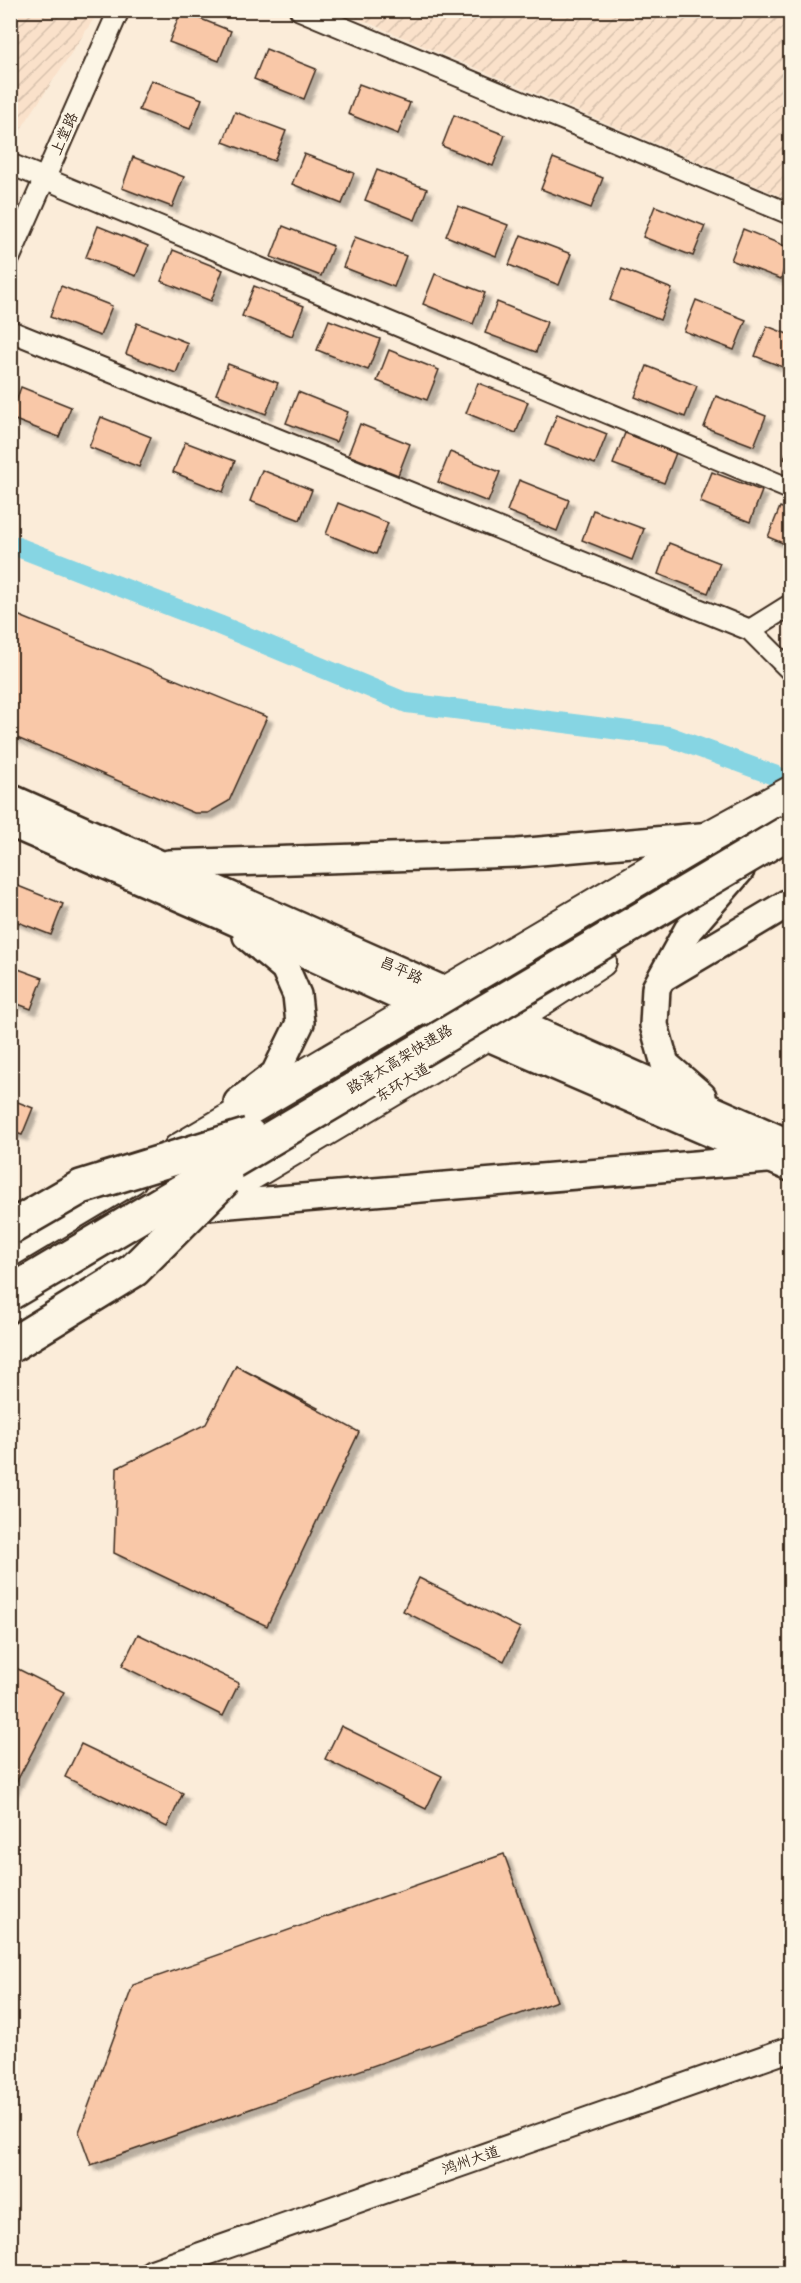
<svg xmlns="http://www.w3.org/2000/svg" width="801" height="2283" font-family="Kalam,'LXGW WenKai TC',sans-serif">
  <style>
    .industrial { fill: url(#industrial-furrows) }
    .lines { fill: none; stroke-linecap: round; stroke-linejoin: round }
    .canal { stroke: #86d5e3; stroke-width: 20 }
    .building { fill: #f9c8a8; stroke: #3b2a1e; stroke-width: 1.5; filter: url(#shadow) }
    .minor-casing { stroke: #3b2a1e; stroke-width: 24 }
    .tertiary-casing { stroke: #3b2a1e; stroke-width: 28 }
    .secondary-casing { stroke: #3b2a1e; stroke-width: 32 }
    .primary-casing { stroke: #3b2a1e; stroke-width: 36 }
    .minor { stroke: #fcf5e5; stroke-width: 20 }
    .tertiary { stroke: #fcf5e5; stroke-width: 24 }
    .secondary { stroke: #fcf5e5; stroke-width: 27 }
    .primary { stroke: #fcf5e5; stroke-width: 32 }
    .trunk-bridge-casing { stroke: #3b2a1e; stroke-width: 38; stroke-linecap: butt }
    .trunk-bridge { stroke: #fcf5e5; stroke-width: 33 }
    .labels { text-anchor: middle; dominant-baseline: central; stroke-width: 6; stroke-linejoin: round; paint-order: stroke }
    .street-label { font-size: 15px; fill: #3b2a1e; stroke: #fcf5e5 }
  </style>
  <defs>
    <pattern id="industrial-furrows" width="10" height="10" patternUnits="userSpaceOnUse" patternTransform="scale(1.5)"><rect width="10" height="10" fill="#fae1ca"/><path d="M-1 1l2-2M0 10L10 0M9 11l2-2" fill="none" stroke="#d7c1ad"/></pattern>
    <filter id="shadow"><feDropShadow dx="5.5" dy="5.5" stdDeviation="1.5" flood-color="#0004"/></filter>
  </defs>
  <rect width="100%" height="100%" fill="#fbecd9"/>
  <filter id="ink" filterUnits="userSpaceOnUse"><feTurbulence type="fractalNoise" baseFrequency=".0167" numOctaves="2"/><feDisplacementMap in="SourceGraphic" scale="12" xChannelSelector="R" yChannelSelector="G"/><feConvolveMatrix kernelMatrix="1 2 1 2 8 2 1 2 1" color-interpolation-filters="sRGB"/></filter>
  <g filter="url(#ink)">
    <!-- industrial -->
    <g class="industrial">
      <path d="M11,10L99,11L11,144L10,11Z"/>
      <path d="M340,11H790V200Z"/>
    </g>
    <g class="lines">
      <!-- canal -->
      <path class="canal" d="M10,544L219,625L407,703L668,736L790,781"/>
    </g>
    <!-- building -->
    <g class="building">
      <path d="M181,11L231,31L219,61L169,42Z"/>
      <path d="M266,49L316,69L304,99L254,79Z"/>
      <path d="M151,80L202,99L190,129L139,110Z"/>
      <path d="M359,84L410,103L398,134L348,114Z"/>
      <path d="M235,112L286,131L274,161L223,142Z"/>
      <path d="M454,115L505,135L493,166L442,146Z"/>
      <path d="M304,154L354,173L342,204L292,184Z"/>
      <path d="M133,157L184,177L172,207L122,188Z"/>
      <path d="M553,158L603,178L591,208L541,189Z"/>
      <path d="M377,170L427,189L415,220L365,200Z"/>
      <path d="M458,206L508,225L496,256L446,236Z"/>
      <path d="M655,206L705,226L693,256L643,237Z"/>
      <path d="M98,226L148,246L136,276L86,257Z"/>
      <path d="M283,226L333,246L321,276L271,257Z"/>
      <path d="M743,229L790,248L781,279L731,260Z"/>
      <path d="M521,235L571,254L559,285L509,265Z"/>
      <path d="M355,237L406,256L394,287L343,267Z"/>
      <path d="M173,250L223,270L211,301L161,281Z"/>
      <path d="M622,269L672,289L660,320L610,300Z"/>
      <path d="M435,274L485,293L473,324L423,304Z"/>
      <path d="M61,286L112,306L100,336L50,317Z"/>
      <path d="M254,286L304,306L292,336L242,316Z"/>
      <path d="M696,300L746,320L734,350L684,331Z"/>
      <path d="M497,302L547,322L536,352L485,333Z"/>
      <path d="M329,320L380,339L368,370L317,350Z"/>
      <path d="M137,323L188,343L176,373L126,354Z"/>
      <path d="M767,326L790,335V370L755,356Z"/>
      <path d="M389,350L439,370L427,400L377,381Z"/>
      <path d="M228,364L278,383L266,414L216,394Z"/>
      <path d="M647,366L697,386L685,417L635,397Z"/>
      <path d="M478,383L528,402L516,433L466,413Z"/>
      <path d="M21,387L71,407L59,437L10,418Z"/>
      <path d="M298,392L348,412L336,442L286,423Z"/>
      <path d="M716,396L766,416L754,446L704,427Z"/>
      <path d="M557,414L607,434L595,464L545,445Z"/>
      <path d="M101,417L151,437L139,467L89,447Z"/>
      <path d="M360,424L410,444L398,475L348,455Z"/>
      <path d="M625,433L676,453L664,483L613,464Z"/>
      <path d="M185,442L235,461L223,492L173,472Z"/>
      <path d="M790,443V461L784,459Z"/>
      <path d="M450,452L500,472L488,502L438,482Z"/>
      <path d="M262,470L312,490L300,520L250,501Z"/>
      <path d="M712,472L762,491L750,522L700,502Z"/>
      <path d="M519,480L569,500L557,531L507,511Z"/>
      <path d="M338,503L388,523L376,554L326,534Z"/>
      <path d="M780,507L790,511V546L768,537Z"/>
      <path d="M593,510L644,529L632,560L582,540Z"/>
      <path d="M669,543L720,563L708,593L658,574Z"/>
      <path d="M10,612L267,717L229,801L208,813H194L10,735Z"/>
      <path d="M13,884L63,904L51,935L10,919V892Z"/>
      <path d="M10,966L43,978L31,1009L10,1001Z"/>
      <path d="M10,1099L33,1108L22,1135L10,1131Z"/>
      <path d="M236,1366L318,1408L275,1491L194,1449Z"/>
      <path d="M236,1366L359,1432L267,1626L114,1553L117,1468L206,1424Z"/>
      <path d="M419,1578L520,1628L504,1661L403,1611Z"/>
      <path d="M138,1634L239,1683L223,1716L122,1666Z"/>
      <path d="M10,1665L64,1692L10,1794Z"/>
      <path d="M341,1726L442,1776L426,1809L325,1759Z"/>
      <path d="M81,1744L183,1793L167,1827L65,1777Z"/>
      <path d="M504,1854L557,2001L91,2165L79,2132L133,1985Z"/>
    </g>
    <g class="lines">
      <defs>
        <g id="minor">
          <path d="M300,10L790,214"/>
          <path d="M10,164L790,489"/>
          <path d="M10,257L119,10"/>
          <path d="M10,331L750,630L790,670"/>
          <path d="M750,630L790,605"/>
        </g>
        <path id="tertiary" d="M152,2272L790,2049"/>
        <g id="secondary">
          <path d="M10,798L790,1144"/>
          <path d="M10,823L223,916L484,1035L790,1167"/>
          <path d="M169,864L517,853L712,836"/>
          <path d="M662,978L790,902"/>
          <path d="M702,1096L665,1064L654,1025L656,988L688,930L740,870"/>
          <path d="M238,1102L275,1074L300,1023L297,995L285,968L247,936"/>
          <path d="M195,1207L767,1159"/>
        </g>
        <g id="primary">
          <path d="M179,1150L713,835L790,793"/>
          <path d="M10,1250L131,1178"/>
          <path d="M10,1317L508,1021L600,961"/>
        </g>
      </defs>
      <!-- minor casing -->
      <use href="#minor" class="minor-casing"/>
      <!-- tertiary casing -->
      <use href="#tertiary" class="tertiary-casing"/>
      <!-- secondary casing -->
      <use href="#secondary" class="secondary-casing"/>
      <!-- primary casing -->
      <use href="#primary" class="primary-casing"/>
      <!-- minor -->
      <use href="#minor" class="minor"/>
      <!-- tertiary -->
      <use href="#tertiary" class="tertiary"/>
      <!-- secondary -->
      <use href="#secondary" class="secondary"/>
      <!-- primary -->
      <use href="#primary" class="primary"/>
      <defs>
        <g id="trunk-bridge">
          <path d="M10,1228L81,1187L249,1135"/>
          <path d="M10,1293L790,831"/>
          <path d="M10,1346L134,1270L225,1179"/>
        </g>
      </defs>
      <!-- trunk-bridge casing -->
      <use href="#trunk-bridge" class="trunk-bridge-casing"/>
      <!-- trunk-bridge -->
      <use href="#trunk-bridge" class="trunk-bridge"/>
    </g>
  </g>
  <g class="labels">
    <!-- street labels -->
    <g class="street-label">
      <text transform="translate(65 134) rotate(-66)">上堂路</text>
      <text transform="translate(401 971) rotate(24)">昌平路</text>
      <text transform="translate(400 1060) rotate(-31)">路泽太高架快速路</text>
      <text transform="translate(403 1083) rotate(-31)">东环大道</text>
      <text transform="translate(471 2161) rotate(-19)">鸿州大道</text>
    </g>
  </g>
  <!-- margin -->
  <rect width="801" height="2283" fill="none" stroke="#fcf5e5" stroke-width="36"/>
  <rect x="18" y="18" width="765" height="2247" fill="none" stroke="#3b2a1e" stroke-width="2" filter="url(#ink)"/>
</svg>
